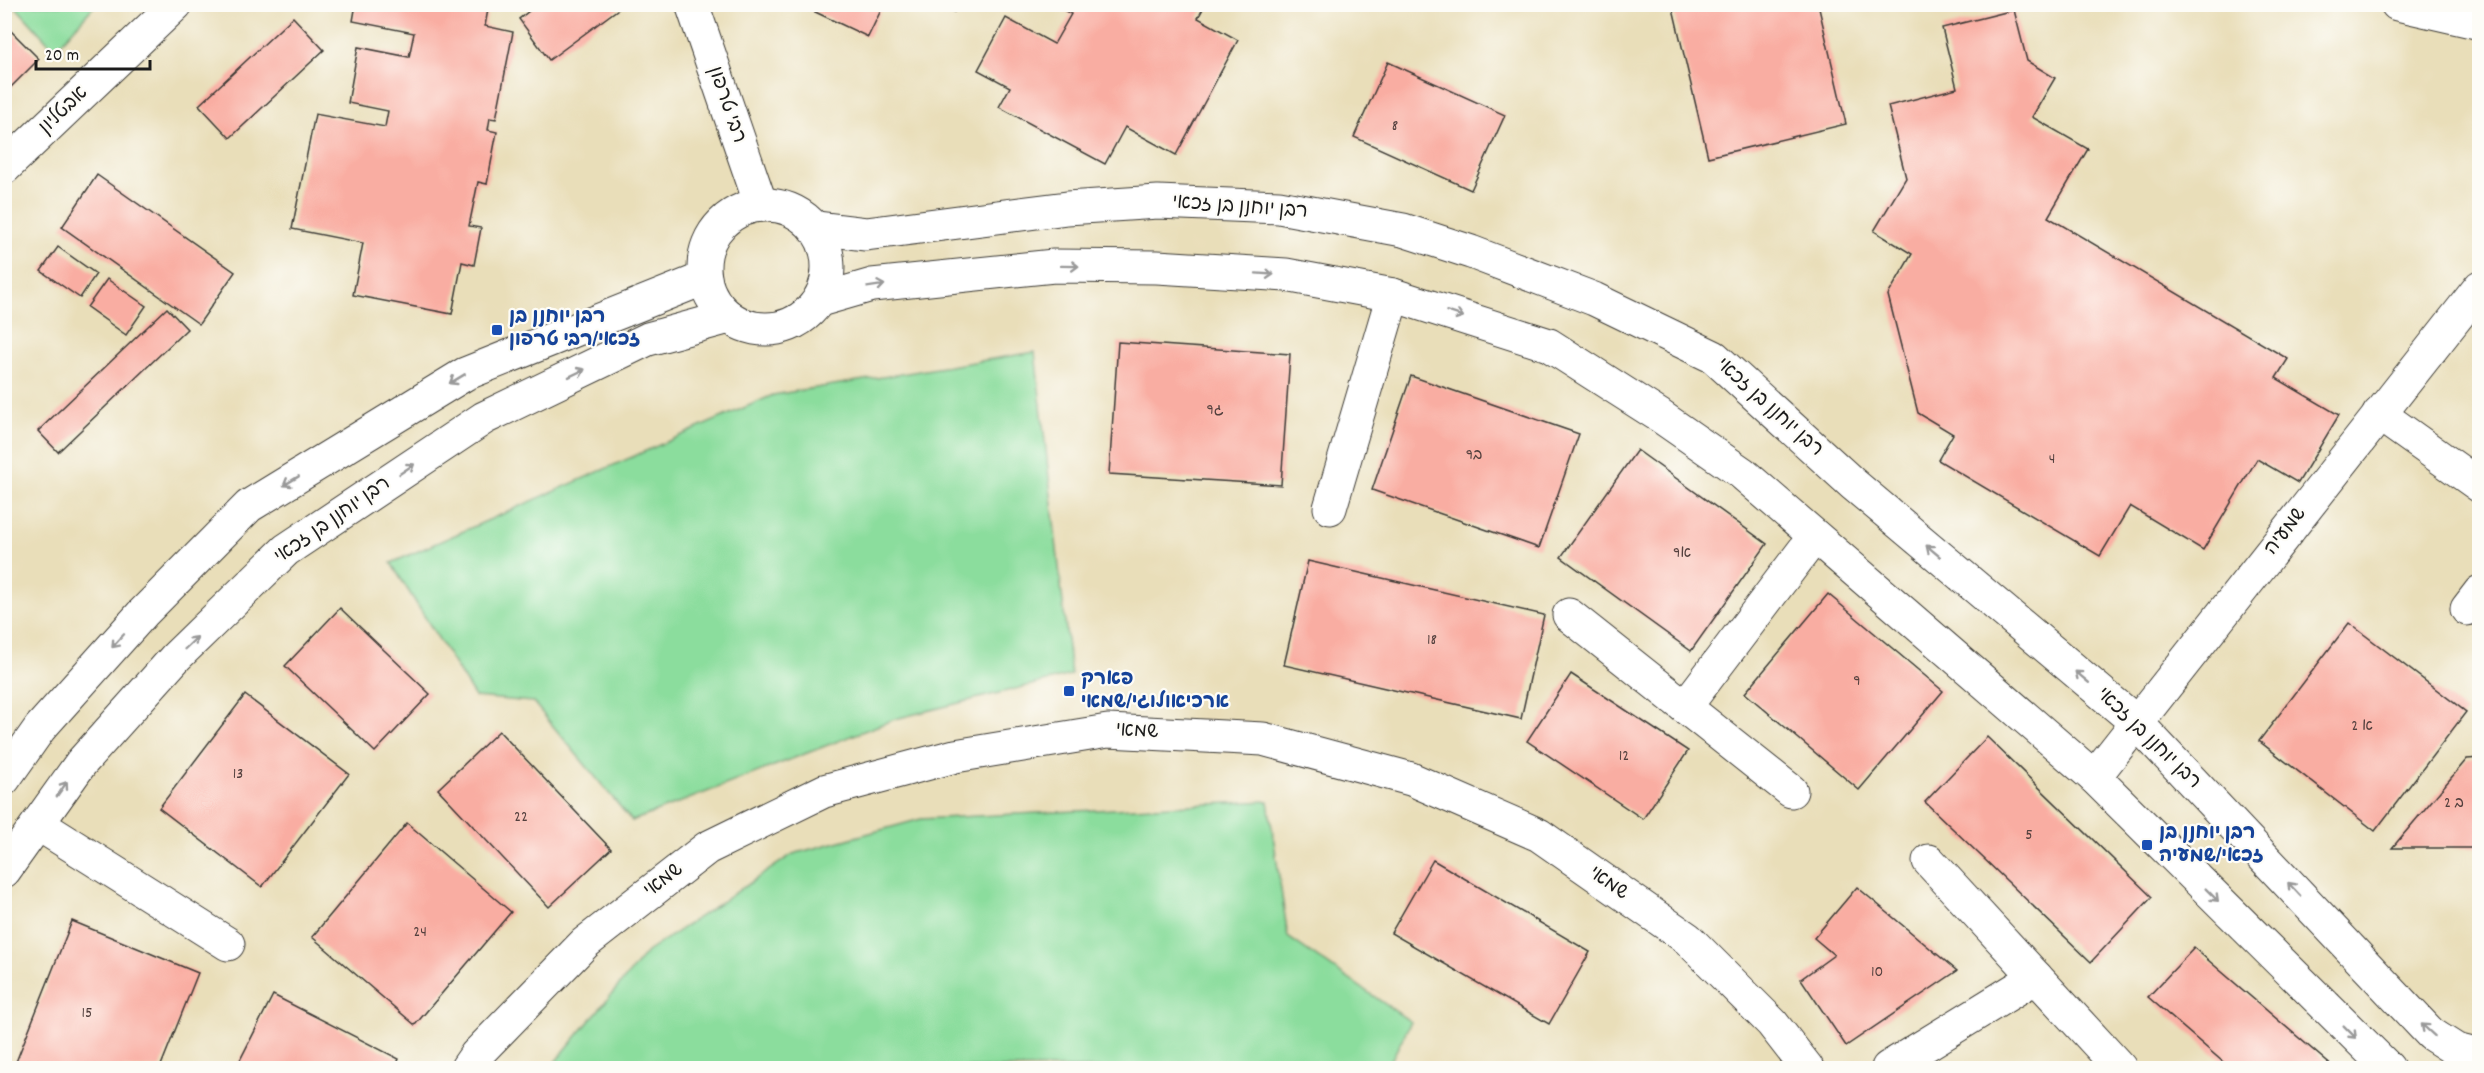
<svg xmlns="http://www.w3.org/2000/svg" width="2484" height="1073" font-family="Dekko,'Playpen Sans Hebrew',sans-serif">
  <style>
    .green { fill: #8bdd9d; stroke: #547c5c; stroke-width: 1.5 }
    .building { fill: #f9ada2 }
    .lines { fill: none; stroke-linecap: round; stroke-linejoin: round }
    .minor-casing { stroke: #3b3934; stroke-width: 35 }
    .minor { stroke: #fff; stroke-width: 33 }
    .oneway { stroke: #999 }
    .transit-dot { fill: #1a4fb4; stroke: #fdfcf7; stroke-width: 2 }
    .labels { text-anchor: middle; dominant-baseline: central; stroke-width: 4.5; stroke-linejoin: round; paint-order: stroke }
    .number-label { font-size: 16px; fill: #53403e }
    .street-label { font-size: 20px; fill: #1c1c1c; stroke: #fdfcf7 }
    .transit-label { font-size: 20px; font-weight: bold; fill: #164399; stroke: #fdfcf7; text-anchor: start }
  </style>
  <rect width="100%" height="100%" fill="#fdfcf7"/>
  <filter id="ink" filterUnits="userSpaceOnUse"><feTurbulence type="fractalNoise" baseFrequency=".0167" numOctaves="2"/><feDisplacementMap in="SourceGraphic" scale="12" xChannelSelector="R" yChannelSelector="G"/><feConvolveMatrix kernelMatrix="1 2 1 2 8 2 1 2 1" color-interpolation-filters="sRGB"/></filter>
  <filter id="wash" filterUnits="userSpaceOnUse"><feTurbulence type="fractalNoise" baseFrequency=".008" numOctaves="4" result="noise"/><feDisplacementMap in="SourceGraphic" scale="24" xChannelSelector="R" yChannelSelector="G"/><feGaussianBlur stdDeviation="1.35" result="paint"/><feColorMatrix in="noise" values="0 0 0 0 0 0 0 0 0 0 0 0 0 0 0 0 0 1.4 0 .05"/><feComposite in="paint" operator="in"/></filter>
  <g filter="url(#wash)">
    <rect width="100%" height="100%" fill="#e9deb9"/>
    <!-- green -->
    <g class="green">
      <path d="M14,5H95L55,50Z"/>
      <path d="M1035,352L1071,675L895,719L632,821L533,702L475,697L391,563L773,395Z"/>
      <path d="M1268,801L1288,937L1411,1022L1387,1068H550L647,952L793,854L921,819Z"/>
    </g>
    <g id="blocks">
      <!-- building -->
      <g class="building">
        <path d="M356,4H489L485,26L513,32L496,119L490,118L488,130L497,132L487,184L478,182L469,226L481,228L474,265L462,262L452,314L353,295L363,243L292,229L315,114L385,127L388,111L348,103L358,47L409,57L414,33L353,21Z"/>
        <path d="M538,4H625L549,60L519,19Z"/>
        <path d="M811,4H884L868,37L809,9Z"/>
        <path d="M938,4H957L954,12Z"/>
        <path d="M1672,4H1818L1846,124L1708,157Z"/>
        <path d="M1054,5H1205L1198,18L1238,40L1176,155L1125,127L1105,164L999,107L1010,87L978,70L1006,18L1054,44L1071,14Z"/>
        <path d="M2014,10L2027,61L2055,78L2032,117L2088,149L2048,217L2288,359L2276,378L2339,415L2298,483L2257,459L2203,550L2130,506L2100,556L1938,460L1953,434L1918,413L1888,295L1912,254L1874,231L1906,178L1888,106L1957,88L1942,28Z"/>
        <path d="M293,17L324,50L230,138L199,105Z"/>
        <path d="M4,24L39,59L4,94Z"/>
        <path d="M1388,62L1505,115L1471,190L1354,137Z"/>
        <path d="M97,175L235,272L199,324L62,227Z"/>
        <path d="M58,247L96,274L80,298L41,271Z"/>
        <path d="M107,279L146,306L126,335L87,307Z"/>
        <path d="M167,308L187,329L58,452L38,431Z"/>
        <path d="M1118,342L1290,354L1281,485L1109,474Z"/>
        <path d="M1411,376L1579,434L1539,548L1372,490Z"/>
        <path d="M1637,450L1767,544L1691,651L1561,557Z"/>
        <path d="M1308,561L1544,615L1521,719L1284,665Z"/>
        <path d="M1828,594L1943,691L1859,790L1745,693Z"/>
        <path d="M340,608L430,694L375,752L285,666Z"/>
        <path d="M2349,623L2466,712L2375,831L2259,741Z"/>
        <path d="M1571,674L1688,751L1643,819L1527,741Z"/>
        <path d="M245,695L349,774L262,887L159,808Z"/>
        <path d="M499,731L611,849L549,907L438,789Z"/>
        <path d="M1987,737L2152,897L2091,962L1925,802Z"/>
        <path d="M2480,758V848H2392L2467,759Z"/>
        <path d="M407,823L511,912L415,1025L312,937Z"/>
        <path d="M1433,860L1590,952L1549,1024L1391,933Z"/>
        <path d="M1857,887L1957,971L1846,1046L1801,979L1834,955L1814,938Z"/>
        <path d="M72,921L198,973L160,1068H32L16,1062Z"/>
        <path d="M2194,948L2334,1068H2230L2148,997Z"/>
        <path d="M273,995L399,1059L395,1068H236Z"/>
      </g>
    </g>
  </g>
  <g filter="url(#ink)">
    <use href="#blocks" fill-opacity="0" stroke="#3b3934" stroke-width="1.5"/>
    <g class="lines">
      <defs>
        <g id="minor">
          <path d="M692,4L761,205"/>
          <path d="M2397,4L2480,23"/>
          <path d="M4,168L176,4"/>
          <circle cx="766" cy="267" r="62"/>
          <path d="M816,228L866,234L1067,208L1158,202L1279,207L1403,230L1471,252L1594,299L1714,357L1853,484L2136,722L2431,1034L2456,1050L2480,1056"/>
          <path d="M820,300L872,285L1054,266L1157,267L1286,275L1393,295L1549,345L1660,416L1742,473L2094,777L2388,1068"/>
          <path d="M2379,414L2480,486"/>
          <path d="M1330,508L1393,295"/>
          <path d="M2467,609L2480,592"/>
          <path d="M1569,615L1791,791"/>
          <path d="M1685,707L1814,537"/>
          <path d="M2094,777L2480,287"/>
          <path d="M4,779L40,728L143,613L249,506L465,374L705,278"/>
          <path d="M38,824L228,944"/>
          <path d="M1929,861L2120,1068"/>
          <path d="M4,871L81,763L176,657L286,550L484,418L648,339L729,317"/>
          <path d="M467,1068L476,1055L585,943L707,848L824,791L955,756L1108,731L1263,739L1411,779L1539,835L1688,939L1772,1023L1807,1068"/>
          <path d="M1888,1068L2036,977"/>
        </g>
      </defs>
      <!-- minor casing -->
      <use href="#minor" class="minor-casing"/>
      <!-- minor -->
      <use href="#minor" class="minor"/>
    </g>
    <!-- one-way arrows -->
    <defs><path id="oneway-shaft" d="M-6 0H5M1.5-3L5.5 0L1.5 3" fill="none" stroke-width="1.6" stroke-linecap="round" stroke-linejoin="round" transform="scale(1.5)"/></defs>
    <g class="oneway">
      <use href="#oneway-shaft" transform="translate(1070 266) rotate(1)"/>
      <use href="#oneway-shaft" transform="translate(1265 274) rotate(4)"/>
      <use href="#oneway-shaft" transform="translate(876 286) rotate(-9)"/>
      <use href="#oneway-shaft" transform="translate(1455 314) rotate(18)"/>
      <use href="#oneway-shaft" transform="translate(577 373) rotate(-26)"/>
      <use href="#oneway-shaft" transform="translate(457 379) rotate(149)"/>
      <use href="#oneway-shaft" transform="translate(407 469) rotate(-34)"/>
      <use href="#oneway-shaft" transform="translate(291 481) rotate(149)"/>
      <use href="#oneway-shaft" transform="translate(1933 551) rotate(-140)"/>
      <use href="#oneway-shaft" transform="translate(118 641) rotate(132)"/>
      <use href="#oneway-shaft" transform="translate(191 643) rotate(-44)"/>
      <use href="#oneway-shaft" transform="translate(2082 677) rotate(-140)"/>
      <use href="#oneway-shaft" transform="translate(62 789) rotate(-55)"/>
      <use href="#oneway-shaft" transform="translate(2294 889) rotate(-133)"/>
      <use href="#oneway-shaft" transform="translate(2212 895) rotate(45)"/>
      <use href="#oneway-shaft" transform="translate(2428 1030) rotate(-138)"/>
      <use href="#oneway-shaft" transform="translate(2350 1032) rotate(45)"/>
    </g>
  </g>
  <!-- markers -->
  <g class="transit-dot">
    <rect x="491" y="324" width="12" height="12" rx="3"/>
    <rect x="1063" y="685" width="12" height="12" rx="3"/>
    <rect x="2141" y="839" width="12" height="12" rx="3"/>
  </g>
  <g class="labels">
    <!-- number labels -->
    <g class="number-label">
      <text x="1395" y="126">8</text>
      <text x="1215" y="410">9ג</text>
      <text x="1474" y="455">9ב</text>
      <text x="2052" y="459">4</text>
      <text x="1682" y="553">9א</text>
      <text x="1432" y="640">18</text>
      <text x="1857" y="681">9</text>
      <text x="2362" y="726">2 א</text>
      <text x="1624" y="756">12</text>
      <text x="238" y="774">13</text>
      <text x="2454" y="803">2 ב</text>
      <text x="521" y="817">22</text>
      <text x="2029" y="835">5</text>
      <text x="420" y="932">24</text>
      <text x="1877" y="972">10</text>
      <text x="87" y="1013">15</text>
    </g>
    <!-- street labels -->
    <g class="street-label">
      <text transform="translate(726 105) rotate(71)">רבי טרפון</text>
      <text transform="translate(64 111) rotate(-44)">אבטליון</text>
      <text transform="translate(1240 208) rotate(4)">רבן יוחנן בן זכאי</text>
      <text transform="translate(1769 408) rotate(42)">רבן יוחנן בן זכאי</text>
      <text transform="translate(333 521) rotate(-35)">רבן יוחנן בן זכאי</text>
      <text transform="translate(2286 532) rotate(-52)">שמעיה</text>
      <text transform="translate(1137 732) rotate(3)">שמאי</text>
      <text transform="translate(2148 739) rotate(44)">רבן יוחנן בן זכאי</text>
      <text transform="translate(664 881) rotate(-38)">שמאי</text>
      <text transform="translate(1608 884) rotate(35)">שמאי</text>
    </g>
    <!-- transit labels -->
    <g class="transit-label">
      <text x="509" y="318">רבן יוחנן בן<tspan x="509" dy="23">זכאי/רבי טרפון</tspan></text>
      <text x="1081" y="680">פארק<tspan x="1081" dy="23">ארכיאולוגי/שמאי</tspan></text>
      <text x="2159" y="834">רבן יוחנן בן<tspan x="2159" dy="23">זכאי/שמעיה</tspan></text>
    </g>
  </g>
  <!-- margin -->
  <rect width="2484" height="1073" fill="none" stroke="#fdfcf7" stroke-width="24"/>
  <!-- scale -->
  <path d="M36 60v9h114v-9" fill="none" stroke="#1c1c1c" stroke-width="3"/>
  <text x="45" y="60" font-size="18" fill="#1c1c1c" stroke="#fdfcf7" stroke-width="4.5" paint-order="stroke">20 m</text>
</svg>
